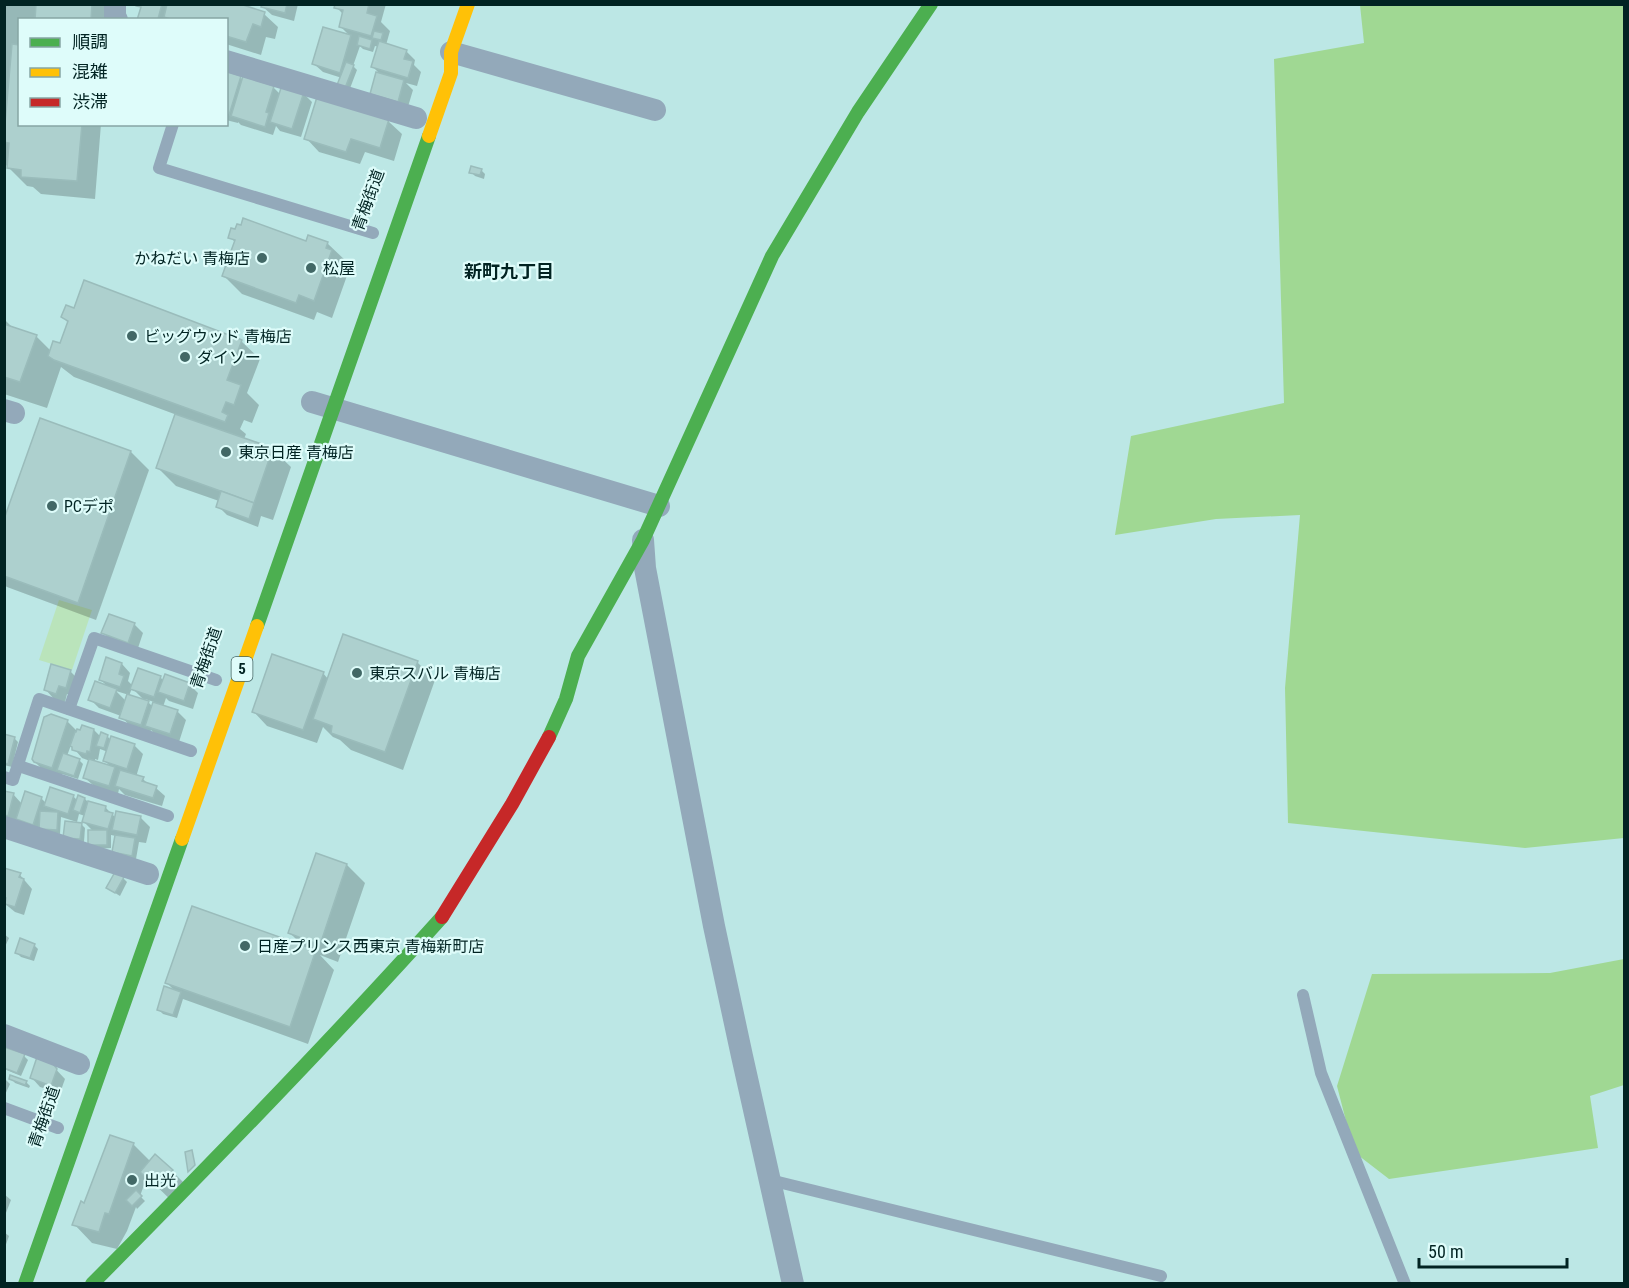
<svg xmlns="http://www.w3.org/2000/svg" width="1629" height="1288" font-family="'Roboto Condensed','Noto Sans JP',sans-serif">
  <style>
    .green { fill: #bae4bb }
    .forest { fill: #a0d893 }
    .shadow { fill: #0003; fill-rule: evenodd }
    .building { fill: #add0ce; stroke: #9abcbb; stroke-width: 1.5 }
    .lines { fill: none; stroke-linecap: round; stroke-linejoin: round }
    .lane { stroke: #93a9ba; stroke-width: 12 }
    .street { stroke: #93a9ba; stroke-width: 22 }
    .fast { stroke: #4caf50; stroke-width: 14 }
    .slow { stroke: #ffc107; stroke-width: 14 }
    .jam { stroke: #c62828; stroke-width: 14 }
    .poi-dot { fill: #426866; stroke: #defcfa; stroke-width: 2 }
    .labels { text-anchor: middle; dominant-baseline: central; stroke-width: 4.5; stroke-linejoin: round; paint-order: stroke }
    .shield { fill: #defcfa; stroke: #436463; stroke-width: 1.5 }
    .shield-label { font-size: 15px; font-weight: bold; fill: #012322 }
    .street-label { font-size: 16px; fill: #012322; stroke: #defcfa }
    .poi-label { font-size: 16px; fill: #012322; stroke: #defcfa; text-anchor: start }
    .neighbourhood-label { font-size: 18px; font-weight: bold; fill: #012322; stroke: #defcfa }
  </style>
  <rect width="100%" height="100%" fill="#bce7e5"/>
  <!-- green -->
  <path class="green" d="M59,600L92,610L72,670L39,660Z"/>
  <!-- forest -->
  <g class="forest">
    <path d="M1360,5H1624V838L1525,848L1288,823L1285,688L1300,515L1216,519L1115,535L1131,436L1284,403L1274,59L1364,43Z"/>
    <path d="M1624,959V1085L1590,1096L1598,1148L1389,1179L1354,1152L1337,1086L1372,974L1550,973Z"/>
  </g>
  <!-- shadow -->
  <g class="shadow">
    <path d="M4,4H111L110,20H20V124H101L95,199L41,194L33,187L27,186L6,165L4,181Z"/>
    <path d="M138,4H234L264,14L278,27L275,39L266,37L261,55L226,44V20H139L142,10Z"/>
    <path d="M263,4H298L294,21L272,15L263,7Z"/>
    <path d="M337,4H386L381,22L390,31L386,45L406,51L415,60L414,65L421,72L417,86L406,83L413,90L407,110L372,94L378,72L373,67L379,47L375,46L373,52L363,49L360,46L353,66L357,70L349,91L342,78L323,72L314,64L324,28L351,37L340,26L344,15L336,7Z"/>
    <path d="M226,73L240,77L244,81L273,87L280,94L303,93L312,102L301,137L280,131L276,126L273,135L241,125L238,122V123L226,120Z"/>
    <path d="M388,121L402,134L394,161L365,152L360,164L319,152L306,138Z"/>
    <path d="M481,170L485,174L484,179L475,176L471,172Z"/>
    <path d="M230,237L327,243L346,261L344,265L349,270L332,318L317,312L314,320L242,294L224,276L236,243Z"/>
    <path d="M63,317L241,341L260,359L247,393L259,405L252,423L244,420L240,429L246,434L244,439L272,449L291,467L273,520L261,516L258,527L227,515L218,506L219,501L176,486L157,467L177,415L74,377L61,367L47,408L4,394V319L14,329L36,336L51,351L61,345L69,324Z"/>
    <path d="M131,452L149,470L96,620L7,587L4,585V523Z"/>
    <path d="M134,624L143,633L137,651L112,641L103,633Z"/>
    <path d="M417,662L435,680L403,770L351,750L340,740L333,737L323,727L317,743L267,726L254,712L323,673L328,679Z"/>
    <path d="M122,664L130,673L128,681L133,686L160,677L164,681L189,684L198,693L193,709L169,701L166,698L163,707L177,711L186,720L179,742L156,735L151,730L150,733L130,726L121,716L99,708L90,699L109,688L100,679ZM132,688L145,701L129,696ZM116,691L129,695L126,701ZM145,699L154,702L153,707Z"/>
    <path d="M70,671L79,680L75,696L67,694L65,702L54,699L46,690Z"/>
    <path d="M67,721L78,732L94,730L101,737L107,736L111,740L134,745L143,754L136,777L143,779L149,785L156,788L165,796L162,806L125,795L119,789L118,794L94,786L85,778L90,761L82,758L71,745L67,756L79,760L83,764L78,779L62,774L61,776L44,771L35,762ZM100,749L108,752L105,761L112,768L95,762V759L98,760Z"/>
    <path d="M4,736L14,738L18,742L12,767L4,765Z"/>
    <path d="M4,792L13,794L22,804L41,798L47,804L73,796L78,801L85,799L89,803L105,807L116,818H141L150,827L146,843L139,842L136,859L117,856L116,836L111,835V848L94,849V832L84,822L85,816L79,814L77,822L61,817L60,834L26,828L18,819L17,824L4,821Z"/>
    <path d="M81,824L85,828L84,842L69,841Z"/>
    <path d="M317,855L347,865L365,883L338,962L320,955L334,970L308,1044L183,999L177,1018L163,1014L159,1010L176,992L167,983L305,948L290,933Z"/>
    <path d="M4,870L20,875L32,889L24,915L15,912L4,903Z"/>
    <path d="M123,878L127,882L120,896L112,891Z"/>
    <path d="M4,934L9,938L4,949Z"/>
    <path d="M34,945L38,949L34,961L21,957L17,953Z"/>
    <path d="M4,1051L24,1056L28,1060L21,1076L4,1069Z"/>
    <path d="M50,1063L65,1079L60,1093L40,1087L32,1078Z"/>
    <path d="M4,1076L5,1079L10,1084L4,1097Z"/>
    <path d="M11,1078L26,1082L30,1086L29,1088L15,1083Z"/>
    <path d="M111,1137L134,1145L151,1162L172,1171L190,1189L176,1205L147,1177L140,1196L145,1201L137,1209L136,1207L127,1231L117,1249L92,1243L74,1224L85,1204Z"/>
    <path d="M4,1194L11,1200L4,1218Z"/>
    <path d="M4,1232L9,1236L4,1250Z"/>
  </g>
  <!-- building -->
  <g class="building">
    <path d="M36,4H92L91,20H35Z"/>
    <path d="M136,4H162L158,19L137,20L141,7L136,6Z"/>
    <path d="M167,4H240L265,12L261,27L253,24L246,42L226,36V20H173L164,17Z"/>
    <path d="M262,4H287L285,13L261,7Z"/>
    <path d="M335,4H369L367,13L377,16L371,36L339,27L343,10L334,8Z"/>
    <path d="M323,27L351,35L340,73L312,64Z"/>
    <path d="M374,31L383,33L381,40L372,38Z"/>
    <path d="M359,36L372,40L370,49L357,45Z"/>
    <path d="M379,41L407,50L404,59L413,61L408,78L371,67Z"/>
    <path d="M12,44L20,45V124H82L77,181L21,177V170L7,168L9,143L4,142V135Z"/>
    <path d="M346,62L354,65L345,88L337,85Z"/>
    <path d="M226,71L241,76L229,115L226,114Z"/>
    <path d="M376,72L404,80L398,102L370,94Z"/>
    <path d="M243,76L274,86L266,112L269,113L265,127L231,116Z"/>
    <path d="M282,85L304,92L292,129L270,122Z"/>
    <path d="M317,97L389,119L380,148L351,139L346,152L304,139Z"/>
    <path d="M471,166L482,169L480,175L469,173Z"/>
    <path d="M243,218L306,241L308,235L328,242L326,248L332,250L314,301L299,295L296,303L222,276L235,240L228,238L231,228L235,229L237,224L241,225Z"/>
    <path d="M84,280L242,340L227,380L241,385L234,405L226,402L222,412L228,415L225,422L54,360L48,356L53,341L60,343L68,321L61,317L66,305L74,308Z"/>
    <path d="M4,324L37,335L20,382L4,377Z"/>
    <path d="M175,414L273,448L254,503L156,468Z"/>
    <path d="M40,418L131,451L78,603L4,576V519Z"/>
    <path d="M221,491L254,503L249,519L216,507Z"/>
    <path d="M109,614L135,623L128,643L101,633Z"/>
    <path d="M343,634L418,661L385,752L331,733L332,726L313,719Z"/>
    <path d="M272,654L324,672L303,730L252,712Z"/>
    <path d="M106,657L122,663L119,674L124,676L120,687L99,680Z"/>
    <path d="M51,664L71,670L66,688L59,686L56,694L44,690Z"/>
    <path d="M138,668L161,676L154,697L130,689Z"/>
    <path d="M165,674L190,683L184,701L158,692Z"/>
    <path d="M95,681L117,689L110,708L88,700Z"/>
    <path d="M127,694L149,701L141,725L119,718Z"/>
    <path d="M153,702L178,710L170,734L145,726Z"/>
    <path d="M51,714L68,720L52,768L34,762L32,759L44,717Z"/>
    <path d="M82,725L94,729L90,752L87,751L86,754L72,750V747L70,746L75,732H76L77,729L80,730Z"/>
    <path d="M101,732L108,735L104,748L96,746Z"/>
    <path d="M4,734L15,737L8,764L4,763Z"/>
    <path d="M111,736L135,744L127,769L103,761Z"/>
    <path d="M63,753L80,759L74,776L57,770Z"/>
    <path d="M89,759L115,767L109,786L83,778Z"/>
    <path d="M120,770L144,777L142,781L157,786L153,798L115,786Z"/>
    <path d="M50,787L74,795L68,814L44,806Z"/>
    <path d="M4,791L14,793L8,816L4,815Z"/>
    <path d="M25,791L42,797L33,825L16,819Z"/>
    <path d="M78,795L85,798L80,813L73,810Z"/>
    <path d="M88,801L106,806L105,811L113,813L108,829L82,822Z"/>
    <path d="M40,811L58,812L57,830L39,829Z"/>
    <path d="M116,811L141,816L137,835L112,830Z"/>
    <path d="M65,821L82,823L80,839L63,838Z"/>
    <rect x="88" y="830" width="19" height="15"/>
    <path d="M115,835L135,838L132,856L112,852Z"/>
    <path d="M316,853L347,864L320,945L288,933Z"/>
    <path d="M4,868L21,873L19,877L24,879L15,907L5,904L6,898H4Z"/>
    <path d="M115,872L124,877L115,893L106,888Z"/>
    <path d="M192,906L316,950L290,1027L165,983Z"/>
    <path d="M20,938L35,944L30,958L15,953Z"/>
    <path d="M164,986L181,992L173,1015L157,1010Z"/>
    <path d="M4,1047L25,1054L17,1073L4,1068Z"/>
    <path d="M37,1057L51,1061L57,1069L51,1086L30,1078Z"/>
    <path d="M10,1075L27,1081L25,1085L9,1079Z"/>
    <path d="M110,1135L134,1143L109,1214L105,1213L99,1232L72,1225L81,1201L84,1203Z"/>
    <path d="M192,1150L195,1165L188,1172L185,1152Z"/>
    <path d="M155,1154L173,1170L157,1188L140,1172Z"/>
    <path d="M136,1190L142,1196L132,1206L126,1200Z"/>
  </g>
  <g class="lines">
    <!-- lane -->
    <g class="lane">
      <path d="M173,124L159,168L373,233"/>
      <path d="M69,709L94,638L216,680"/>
      <path d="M19,766L168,816"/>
      <path d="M4,777L13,780L39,699L191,751"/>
      <path d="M1303,995L1321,1073L1405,1284"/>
      <path d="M4,1108L58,1128"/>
      <path d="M770,1180L1161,1276"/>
    </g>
    <!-- street -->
    <g class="street">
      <path d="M115,4V16L117,20"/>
      <path d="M451,52L655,110"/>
      <path d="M226,61L416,118"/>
      <path d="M312,402L659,506"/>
      <path d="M4,410L14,413"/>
      <path d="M643,540L645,568L714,926L742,1056L793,1284"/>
      <path d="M4,827L148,874"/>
      <path d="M4,1035L79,1064"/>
    </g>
    <!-- fast -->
    <g class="fast">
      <path d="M257,626L429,136"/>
      <path d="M549,737L566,699L578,656L643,540L772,256L858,112L931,4"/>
      <path d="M25,1284L182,839"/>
      <path d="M92,1284C211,1164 329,1043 442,917"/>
    </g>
    <!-- slow -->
    <g class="slow">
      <path d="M429,136L451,73V52L468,4"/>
      <path d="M182,839L257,626"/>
    </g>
    <!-- jam -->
    <path class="jam" d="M442,917L512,804L549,737"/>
  </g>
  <!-- markers -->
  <g class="poi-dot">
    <circle cx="262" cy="258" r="6"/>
    <circle cx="311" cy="268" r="6"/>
    <circle cx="132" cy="336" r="6"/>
    <circle cx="185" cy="357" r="6"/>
    <circle cx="226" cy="452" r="6"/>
    <circle cx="52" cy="506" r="6"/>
    <circle cx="357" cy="673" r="6"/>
    <circle cx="245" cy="946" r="6"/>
    <circle cx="132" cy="1180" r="6"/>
  </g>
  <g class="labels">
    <!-- shield labels -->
    <rect class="shield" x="231.5" y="657" width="21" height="24" rx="4.5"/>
    <g class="shield-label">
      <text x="242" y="669">5</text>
    </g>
    <!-- street labels -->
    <g class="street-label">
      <text transform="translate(368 200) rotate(-70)">青梅街道</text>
      <text transform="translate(206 658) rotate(-71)">青梅街道</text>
      <text transform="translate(44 1117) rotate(-71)">青梅街道</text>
    </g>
    <!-- poi labels -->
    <g class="poi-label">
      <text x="250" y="258" text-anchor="end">かねだい 青梅店</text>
      <text x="323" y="268">松屋</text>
      <text x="144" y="336">ビッグウッド 青梅店</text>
      <text x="197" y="357">ダイソー</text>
      <text x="238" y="452">東京日産 青梅店</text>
      <text x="64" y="506">PCデポ</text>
      <text x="369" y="673">東京スバル 青梅店</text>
      <text x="257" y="946">日産プリンス西東京 青梅新町店</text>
      <text x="144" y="1180">出光</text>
    </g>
    <!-- neighbourhood labels -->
    <g class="neighbourhood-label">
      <text x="509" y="271">新町九丁目</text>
    </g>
  </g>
  <!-- border -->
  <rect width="1629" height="1288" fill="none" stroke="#012322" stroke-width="12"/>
  <!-- legend -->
  <rect x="18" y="18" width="210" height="108" fill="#defcfa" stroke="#86a5a4" stroke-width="1.5"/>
  <rect x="30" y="38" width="30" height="9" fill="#4caf50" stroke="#86a5a4" stroke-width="1.5"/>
  <text x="72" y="48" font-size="18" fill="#012322">順調</text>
  <rect x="30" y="68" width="30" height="9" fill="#ffc107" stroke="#86a5a4" stroke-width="1.5"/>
  <text x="72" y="78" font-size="18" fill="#012322">混雑</text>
  <rect x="30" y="98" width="30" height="9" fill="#c62828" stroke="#86a5a4" stroke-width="1.5"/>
  <text x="72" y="108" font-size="18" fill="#012322">渋滞</text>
  <!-- scale -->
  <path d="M1419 1258v9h148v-9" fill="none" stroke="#012322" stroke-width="3"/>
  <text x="1428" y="1258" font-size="18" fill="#012322" stroke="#defcfa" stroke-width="4.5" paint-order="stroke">50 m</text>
</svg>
